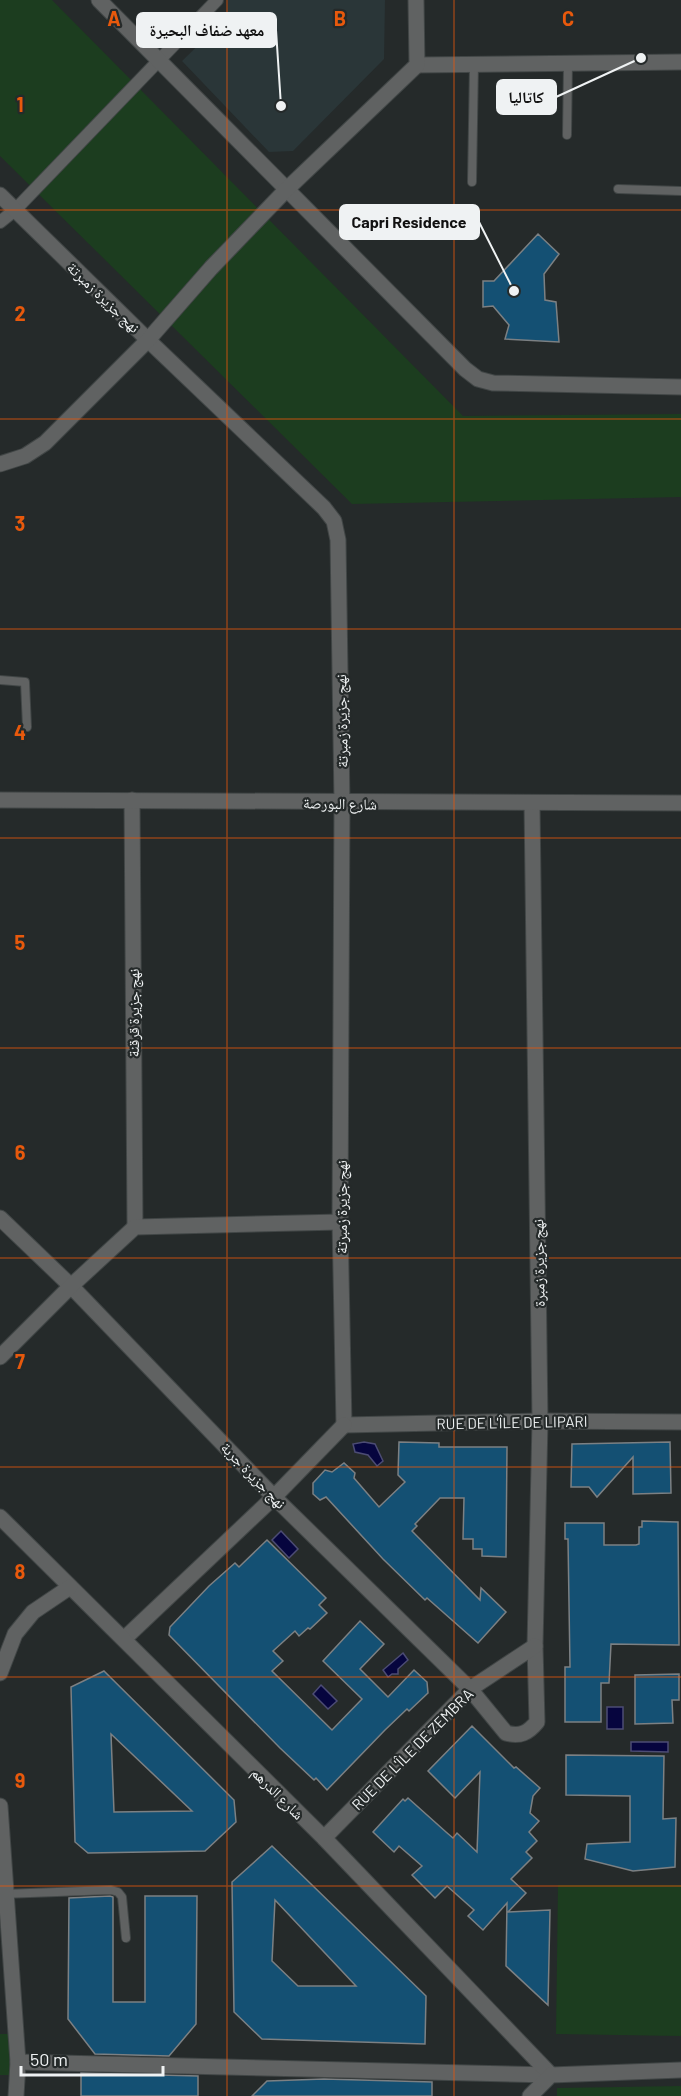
<svg xmlns="http://www.w3.org/2000/svg" width="681" height="2096" font-family="Barlow,'Noto Naskh Arabic',sans-serif">
  <style>
    .built { fill: #2a3638 }
    .green { fill: #1c3d1f }
    .water { fill: #06053e; stroke: #4c4c74; stroke-width: 1.5 }
    .building { fill: #145073; stroke: #7c8083; stroke-width: 1.5; fill-rule: evenodd }
    .lines { fill: none; stroke-linecap: round; stroke-linejoin: round }
    .service-casing { stroke: #414646; stroke-width: 10 }
    .pedestrian-casing { stroke: #414646; stroke-width: 14 }
    .minor-casing { stroke: #414646; stroke-width: 17 }
    .tertiary-casing { stroke: #414646; stroke-width: 17 }
    .service { stroke: #606262; stroke-width: 8 }
    .pedestrian { stroke: #606262; stroke-width: 12 }
    .minor { stroke: #606262; stroke-width: 15 }
    .tertiary { stroke: #606262; stroke-width: 15 }
    .grid { fill: none; stroke: #e8590c; stroke-width: 1.5; stroke-opacity: 0.55 }
    .labels { text-anchor: middle; dominant-baseline: central; stroke-width: 4.5; stroke-linejoin: round; paint-order: stroke }
    .street-label { font-size: 15px; fill: #eff2f3; stroke: #252a2a }
    .grid-label { font-size: 20px; text-anchor: middle; font-weight: bold; fill: #e8590c; stroke: #252a2a; stroke-width: 4.5; stroke-linejoin: round; paint-order: stroke }
    .leader { fill: none; stroke: #eff2f3; stroke-width: 2 }
    .callout-dot { fill: #eff2f3; stroke: #252a2a; stroke-width: 2 }
    .callout { fill: #eff2f3; stroke: #eff2f3; stroke-width: 2 }
    .callout-label { font-size: 16px; text-anchor: middle; font-weight: bold; fill: #111 }
  </style>
  <rect width="100%" height="100%" fill="#252a2a"/>
  <!-- built -->
  <path class="built" d="M228,0H385L384,59L293,151L269,152L182,61L227,17Z"/>
  <!-- green -->
  <g class="green">
    <path d="M0,0H52L463,416L681,414V497L352,504L0,156Z"/>
    <path d="M558,1885H681V2036L556,2034Z"/>
    <rect x="0" y="2034" width="13" height="41"/>
    <path d="M681,2086V2096H557V2088Z"/>
  </g>
  <!-- water -->
  <g class="water">
    <path d="M364,1442L375,1444L383,1461L377,1466L368,1455L355,1452L353,1444Z"/>
    <path d="M281,1531L298,1549L289,1558L272,1540Z"/>
    <path d="M403,1653L408,1660L398,1669V1674H392L388,1677L383,1670Z"/>
    <path d="M321,1685L337,1701L328,1709L313,1694Z"/>
    <rect x="607" y="1707" width="16" height="22"/>
    <path d="M631,1742H668V1752L631,1751Z"/>
  </g>
  <!-- building -->
  <g class="building">
    <path d="M538,234L559,254L544,274L545,300L556,302L559,342L505,339L509,325L493,306L483,307V281H494Z"/>
    <path d="M399,1442L439,1443V1447H507L506,1557L482,1556V1549H473V1539H463L464,1498H440L415,1524L417,1526L412,1531L480,1600L481,1588L506,1612L478,1643L427,1598L425,1600L383,1559L326,1497L320,1500L313,1494V1483L325,1470L332,1472L344,1463L355,1473L354,1478L379,1507L405,1482L398,1475Z"/>
    <path d="M670,1442L671,1493L633,1494V1457L597,1497L589,1487H571L572,1444Z"/>
    <path d="M642,1521L678,1522L679,1645L611,1644L609,1683H601V1722H565V1667H570L568,1539H565V1523H604V1545H636L639,1544V1527H642Z"/>
    <path d="M267,1540L326,1598L319,1605L327,1613L310,1629L308,1628L299,1636L295,1631L273,1651L283,1661L272,1671L332,1730L362,1699L323,1661L360,1621L384,1644L360,1669L388,1697L414,1670L427,1682L428,1693L409,1711L407,1709L385,1730L327,1790L316,1778L314,1780L280,1748L169,1635L170,1627L209,1586L235,1563L239,1567Z"/>
    <path d="M104,1671L234,1800L236,1822L205,1851L88,1853L75,1842L71,1687ZM111,1734L192,1811L114,1812Z"/>
    <path d="M679,1674V1700H672L673,1723L635,1724V1675Z"/>
    <path d="M472,1726L514,1768L516,1767L540,1788L533,1796L530,1813L539,1821L529,1832L537,1841L526,1852L532,1858L511,1879L526,1893L508,1912L550,1910L548,2005L506,1966L507,1903L483,1930L468,1916L474,1910L447,1886L435,1898L412,1875L422,1866L399,1846L394,1852L373,1832L403,1799L405,1801L408,1798L446,1832L453,1838L457,1833L477,1852L480,1772L455,1798L428,1771Z"/>
    <path d="M566,1755L664,1756L663,1819L676,1818L675,1867L633,1871L585,1859L587,1844L630,1842V1796L566,1795Z"/>
    <path d="M272,1846L426,1996L425,2044L262,2039L234,2012L232,1882ZM275,1900L356,1986H298L272,1961Z"/>
    <path d="M110,1896L113,1897V2002H145V1896H197L196,2024L169,2056L95,2054L68,2019L69,1898Z"/>
    <path d="M81,2073L198,2076V2096H81Z"/>
    <path d="M324,2079L432,2082V2096H252L267,2081Z"/>
  </g>
  <g class="lines">
    <defs>
      <g id="service">
        <path d="M567,135L568,63"/>
        <path d="M472,182L474,64"/>
        <path d="M618,189L681,191"/>
        <path d="M0,680L25,682L27,727"/>
        <path d="M3,1894L111,1890L118,1892L122,1897L126,1938"/>
      </g>
      <path id="pedestrian" d="M0,222L15,210L217,0"/>
      <g id="minor">
        <path d="M99,0L465,369L478,379L493,383L681,387"/>
        <path d="M417,65L681,62"/>
        <path d="M0,195L148,340L324,508L334,521L338,540L342,803L340,1222L344,1425"/>
        <path d="M0,464L25,456L45,443L148,340L211,268L286,190L417,65L416,0"/>
        <path d="M132,800L135,1227"/>
        <path d="M0,1218L71,1286L274,1497L470,1689L506,1733C520,1737 528,1733 537,1722L535,1646L540,1421L532,804"/>
        <path d="M0,1357L71,1286L135,1227L340,1222"/>
        <path d="M344,1425L540,1421L681,1422"/>
        <path d="M124,1639L274,1497L344,1425"/>
        <path d="M324,1838L470,1689L535,1646"/>
        <path d="M18,2062L551,2075"/>
      </g>
      <g id="tertiary">
        <path d="M0,800L681,803"/>
        <path d="M0,1517L324,1838L551,2075"/>
        <path d="M0,1673L15,1634L33,1612L70,1587"/>
        <path d="M0,1806L18,2062L16,2096"/>
        <path d="M530,2096L551,2075L681,2070"/>
      </g>
    </defs>
    <!-- service casing -->
    <use href="#service" class="service-casing"/>
    <!-- pedestrian casing -->
    <use href="#pedestrian" class="pedestrian-casing"/>
    <!-- minor casing -->
    <use href="#minor" class="minor-casing"/>
    <!-- tertiary casing -->
    <use href="#tertiary" class="tertiary-casing"/>
    <!-- service -->
    <use href="#service" class="service"/>
    <!-- pedestrian -->
    <use href="#pedestrian" class="pedestrian"/>
    <!-- minor -->
    <use href="#minor" class="minor"/>
    <!-- tertiary -->
    <use href="#tertiary" class="tertiary"/>
  </g>
  <!-- grid -->
  <path class="grid" d="M227,0V2096M454,0V2096M0,210H681M0,419H681M0,629H681M0,838H681M0,1048H681M0,1258H681M0,1467H681M0,1677H681M0,1886H681"/>
  <g class="labels">
    <!-- street labels -->
    <g class="street-label">
      <text transform="translate(104 297) rotate(44)">نهج جزيرة زمبرتة</text>
      <text transform="translate(341 721) rotate(-91)">نهج جزيرة زمبرتة</text>
      <text transform="translate(340 803) rotate(1)">شارع البورصة</text>
      <text transform="translate(133 1013) rotate(-90)">نهج جزيرة قرقنة</text>
      <text transform="translate(341 1207) rotate(-90)">نهج جزيرة زمبرتة</text>
      <text transform="translate(538 1263) rotate(-91)">نهج جزيرة زمبرة</text>
      <text transform="translate(512 1422) rotate(-1)">RUE DE L'ÎLE DE LIPARI</text>
      <text transform="translate(254 1475) rotate(46)">نهج جزيرة جربة</text>
      <text transform="translate(412 1749) rotate(-45)">RUE DE L'ÎLE DE ZEMBRA</text>
      <text transform="translate(278 1793) rotate(45)">شارع الدرهم</text>
    </g>
  </g>
  <g class="grid-label">
    <text x="114" y="26">A</text>
    <text x="340" y="26">B</text>
    <text x="568" y="26">C</text>
    <text x="20" y="112">1</text>
    <text x="20" y="321">2</text>
    <text x="20" y="531">3</text>
    <text x="20" y="740">4</text>
    <text x="20" y="950">5</text>
    <text x="20" y="1160">6</text>
    <text x="20" y="1369">7</text>
    <text x="20" y="1579">8</text>
    <text x="20" y="1788">9</text>
  </g>
  <!-- callouts -->
  <path class="leader" d="M281 106L276 30M641 58L556 97M514 291L479 222"/>
  <g class="callout-dot">
    <circle cx="281" cy="106" r="6"/>
    <circle cx="641" cy="58" r="6"/>
    <circle cx="514" cy="291" r="6"/>
  </g>
  <g class="callout">
    <rect x="137" y="13" width="139" height="34" rx="6"/>
    <rect x="497" y="80" width="59" height="34" rx="6"/>
    <rect x="340" y="205" width="139" height="34" rx="6"/>
  </g>
  <g class="callout-label">
    <text x="207" y="36">معهد ضفاف البحيرة</text>
    <text x="526" y="103">كاتاليا</text>
    <text x="409" y="228">Capri Residence</text>
  </g>
  <!-- scale -->
  <path d="M21 2066v9h142v-9" fill="none" stroke="#eff2f3" stroke-width="3"/>
  <text x="30" y="2066" font-size="18" fill="#eff2f3" stroke="#252a2a" stroke-width="4.5" paint-order="stroke">50 m</text>
</svg>
